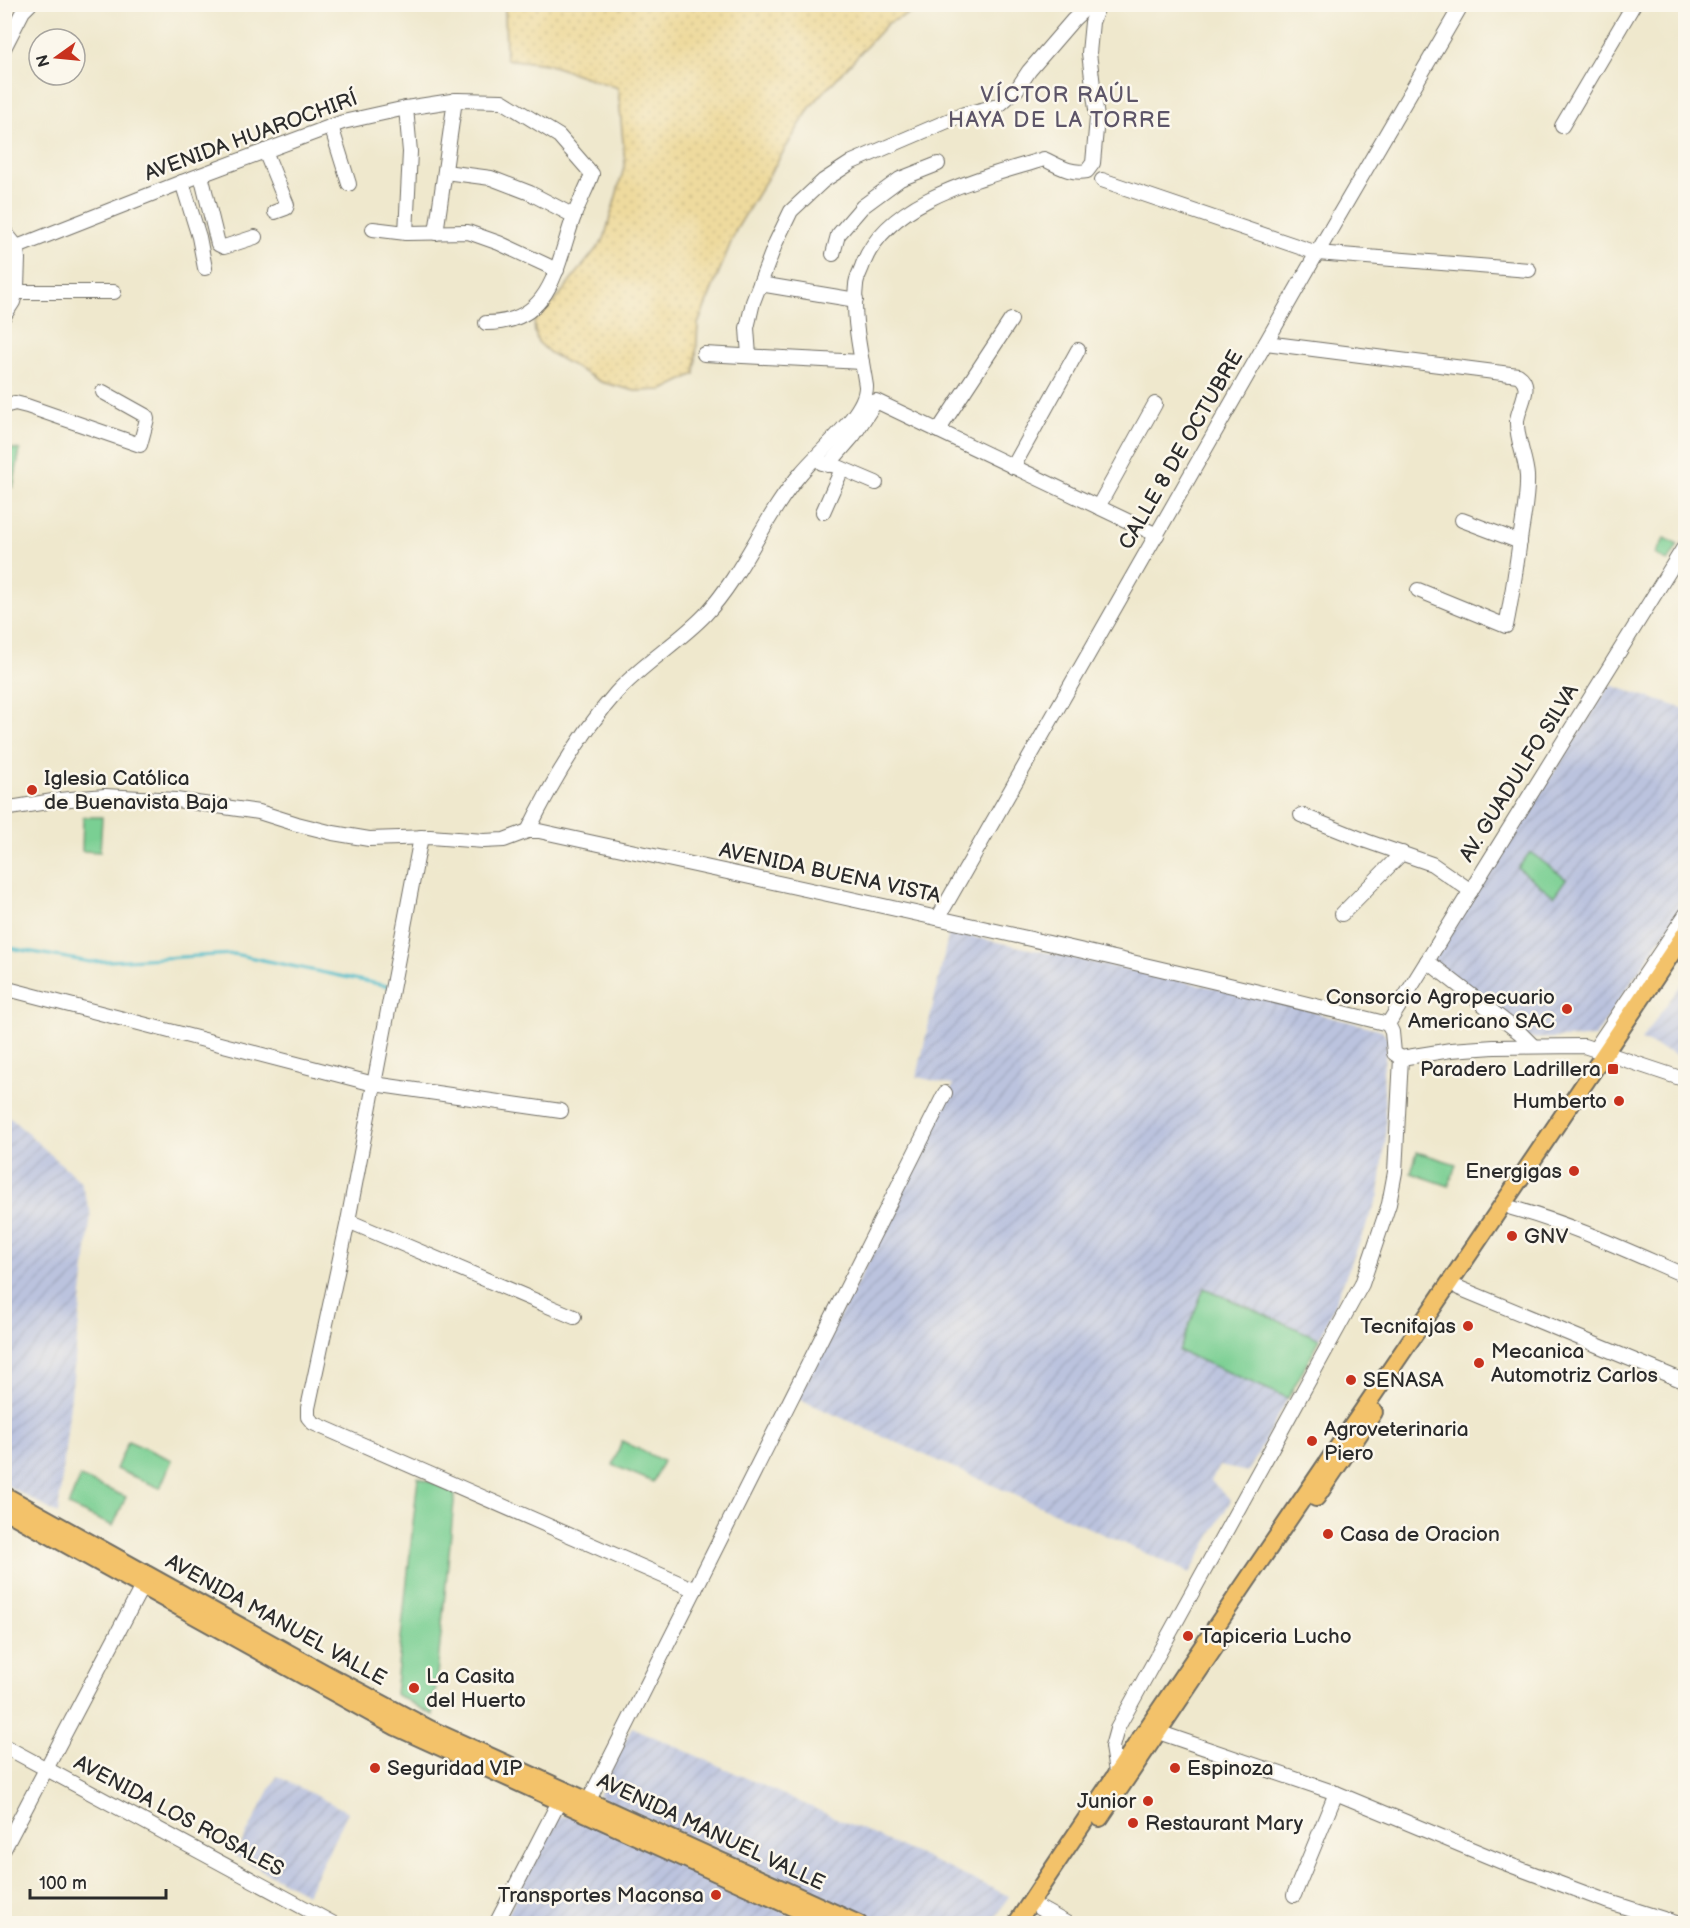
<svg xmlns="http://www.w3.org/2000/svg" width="1690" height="1928" font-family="'Balsamiq Sans',sans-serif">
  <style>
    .industrial { fill: url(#industrial-furrows) }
    .sand { fill: url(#sand-dots); stroke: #8c8264; stroke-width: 1.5 }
    .park { fill: #7acf93; stroke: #527d5f; stroke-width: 1.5 }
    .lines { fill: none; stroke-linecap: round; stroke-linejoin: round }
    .stream { stroke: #51bdcb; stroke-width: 3 }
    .minor-casing { stroke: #706d64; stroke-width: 16 }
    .major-casing { stroke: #706d64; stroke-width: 20 }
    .minor { stroke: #fff; stroke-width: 14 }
    .major { stroke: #f3c26a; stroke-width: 16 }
    .poi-dot { fill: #c8321e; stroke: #fbf7ec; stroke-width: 2 }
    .labels { text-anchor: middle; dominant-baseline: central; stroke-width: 5; stroke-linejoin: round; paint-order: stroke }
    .street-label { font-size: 21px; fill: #2b2b2b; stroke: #fbf7ec }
    .poi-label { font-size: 21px; fill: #2b2b2b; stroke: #fbf7ec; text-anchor: start }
    .neighbourhood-label { font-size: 22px; letter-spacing: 1.5px; fill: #5d5568; stroke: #fbf7ec }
  </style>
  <defs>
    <pattern id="industrial-furrows" width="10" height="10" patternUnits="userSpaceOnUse" patternTransform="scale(1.5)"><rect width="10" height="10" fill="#bbc3de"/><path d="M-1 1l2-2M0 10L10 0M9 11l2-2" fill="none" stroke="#a1a8bf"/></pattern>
    <pattern id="sand-dots" width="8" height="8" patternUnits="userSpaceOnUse" patternTransform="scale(1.5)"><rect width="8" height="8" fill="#eeda9e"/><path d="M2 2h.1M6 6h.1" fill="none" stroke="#cb8" stroke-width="1.8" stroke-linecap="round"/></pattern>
  </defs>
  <rect width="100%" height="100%" fill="#fbf7ec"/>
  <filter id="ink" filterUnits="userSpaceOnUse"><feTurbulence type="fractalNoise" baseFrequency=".0167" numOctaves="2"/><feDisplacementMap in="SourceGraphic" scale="12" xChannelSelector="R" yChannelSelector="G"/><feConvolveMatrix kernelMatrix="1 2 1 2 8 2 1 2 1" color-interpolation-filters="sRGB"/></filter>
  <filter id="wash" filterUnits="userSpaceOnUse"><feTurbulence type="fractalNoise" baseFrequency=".008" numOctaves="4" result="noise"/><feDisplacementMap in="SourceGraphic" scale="24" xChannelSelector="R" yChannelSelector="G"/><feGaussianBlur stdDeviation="1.35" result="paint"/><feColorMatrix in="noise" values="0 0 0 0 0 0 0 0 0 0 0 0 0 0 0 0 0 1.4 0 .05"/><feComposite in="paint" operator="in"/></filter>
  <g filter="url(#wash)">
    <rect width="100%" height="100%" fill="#efe8cd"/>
    <!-- industrial -->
    <g class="industrial">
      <path d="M1610,685L1685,709V902L1595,1037L1517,1039L1428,967Z"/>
      <path d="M949,932L1292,1004L1326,1016L1382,1030L1388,1040L1383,1070L1386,1135L1379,1195L1320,1339L1204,1288L1179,1350L1288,1398L1248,1472L1219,1466L1211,1481L1231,1500L1190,1573L797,1398L887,1225L953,1085L917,1077Z"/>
      <path d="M1685,979V1059L1641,1040Z"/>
      <path d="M5,1113L80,1181L91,1213L58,1514L5,1484Z"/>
      <path d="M632,1727L937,1863L1009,1896L992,1923H881L598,1796Z"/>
      <path d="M277,1776L348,1812L307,1894L235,1856Z"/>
      <path d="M576,1815L806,1923L503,1924L557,1818Z"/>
    </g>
    <!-- sand -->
    <path class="sand" d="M505,5V4L963,5L927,6L888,23L811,106L736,230L698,324L695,374L663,390L635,391L601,382L550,353L538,342L535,333L534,321L554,302L604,239L625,164L618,88L547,64L506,59Z"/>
    <!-- park -->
    <g class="park">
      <path d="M5,447L20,450L13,487L5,485Z"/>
      <path d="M1665,538L1678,545L1668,562L1655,554Z"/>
      <path d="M83,817H102L100,852L82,851Z"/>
      <path d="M1530,852L1566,879L1554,896L1518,868Z"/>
      <path d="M1417,1152L1456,1164L1449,1186L1411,1173Z"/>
      <path d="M1204,1288L1320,1339L1288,1398L1179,1351Z"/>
      <path d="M128,1441L172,1460L160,1488L116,1469Z"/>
      <path d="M622,1441L663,1461L653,1482L613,1465Z"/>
      <path d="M80,1477L126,1497L113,1526L68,1506Z"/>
      <path d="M418,1477L455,1492L433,1715L395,1694Z"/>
    </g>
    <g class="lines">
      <!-- stream -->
      <path class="stream" d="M4,947L90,962L234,954L388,986"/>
    </g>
  </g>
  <g filter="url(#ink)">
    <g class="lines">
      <defs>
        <g id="minor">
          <path d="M4,48L23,11L30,4"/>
          <path d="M331,126L349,184"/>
          <path d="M1562,126L1634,4"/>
          <path d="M265,151L287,205L286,208L275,212"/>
          <path d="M445,172L491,178L530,193L574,216"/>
          <path d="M201,175L218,244L224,247L255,237"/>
          <path d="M1102,180L1317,253L1529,270"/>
          <path d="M182,182L199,237L205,268"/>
          <path d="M373,229L406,233L468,232L499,243L557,270"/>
          <path d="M4,231L17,247L18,259L17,287L13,302L4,316"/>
          <path d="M406,233L410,152L406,108"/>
          <path d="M436,233L455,100"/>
          <path d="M17,247L182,182L343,122L406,108L458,100L502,101L559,136L592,174C587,188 579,202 574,216C556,265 553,323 486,323"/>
          <path d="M833,254L838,235L862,207L900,179L938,164"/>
          <path d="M760,284L856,300"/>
          <path d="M16,292H114"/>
          <path d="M1266,343L1518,375C1535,386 1518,406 1517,421C1516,439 1526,458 1527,476C1528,497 1523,518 1520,540C1516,569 1512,597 1506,626L1418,590"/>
          <path d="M704,354L862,362"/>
          <path d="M749,356L747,328L753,302L776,242L791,211L823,181L852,162L964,114L998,106L1017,89L1029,71L1073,20L1090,4"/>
          <path d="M4,406L15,403L27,406L140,445L147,419L146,416L103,392"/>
          <path d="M938,431L1011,320"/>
          <path d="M822,463L836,466L876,483"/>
          <path d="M828,465L854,435L876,401L1157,535"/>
          <path d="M1013,467L1078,350"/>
          <path d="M1098,507L1155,404"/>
          <path d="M823,512L842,469"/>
          <path d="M1462,520L1520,542"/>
          <path d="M4,809L59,800L105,796L176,800L259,812L297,824L333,833L369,839L430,837L484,841L504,840L528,831H539C823,893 1107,953 1388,1024L1392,1032L1394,1053L1401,1058L1451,1050L1494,1047L1584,1046L1686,1080"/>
          <path d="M1301,815L1366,841L1432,864L1471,891"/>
          <path d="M528,831C552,782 580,734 616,693C642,664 678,643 705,615C745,572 764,516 802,472C819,451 867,413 866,386C861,353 852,319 856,285C856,278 861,271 863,264C889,198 983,178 1044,159C1059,166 1070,174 1087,171L1093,163L1097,118L1089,53L1092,22L1099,4"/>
          <path d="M421,837L348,1221L308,1408V1417L313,1423L695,1590"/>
          <path d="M1342,914L1402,853"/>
          <path d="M938,918L1317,253L1462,4"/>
          <path d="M1427,961L1520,1033L1532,1045"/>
          <path d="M4,988L374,1084L561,1111"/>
          <path d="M1388,1024L1686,544"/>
          <path d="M1595,1049L1686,914"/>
          <path d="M1512,1208C1573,1225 1628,1251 1686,1276"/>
          <path d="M348,1221L574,1317"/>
          <path d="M1459,1288L1686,1382"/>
          <path d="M1158,1732L1336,1793L1502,1862L1606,1901L1679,1924"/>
          <path d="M4,1746L334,1924"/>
          <path d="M1116,1772L1112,1747L1117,1729L1362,1284L1389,1204L1395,1172L1401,1058"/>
          <path d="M589,1800L945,1093"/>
          <path d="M4,1849L147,1577"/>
          <path d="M1294,1895L1336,1793"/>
          <path d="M1039,1908L1068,1924"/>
          <path d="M496,1924L564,1792"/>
        </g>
        <g id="major">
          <path d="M4,1495L330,1676L430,1729L859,1924"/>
          <path d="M1316,1498L1374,1412"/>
          <path d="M4,1510L396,1727L829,1924"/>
          <path d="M1100,1818L1219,1641"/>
          <path d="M1016,1924C1237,1591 1465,1264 1686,932"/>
        </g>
      </defs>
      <!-- minor casing -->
      <use href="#minor" class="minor-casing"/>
      <!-- major casing -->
      <use href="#major" class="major-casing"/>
      <!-- minor -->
      <use href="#minor" class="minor"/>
      <!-- major -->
      <use href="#major" class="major"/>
    </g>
  </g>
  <!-- markers -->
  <g class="poi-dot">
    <circle cx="32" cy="790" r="6"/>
    <circle cx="1567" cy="1009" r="6"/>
    <rect x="1607" y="1063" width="12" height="12" rx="3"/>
    <circle cx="1619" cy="1101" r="6"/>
    <circle cx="1574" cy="1171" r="6"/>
    <circle cx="1512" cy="1236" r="6"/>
    <circle cx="1468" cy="1326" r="6"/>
    <circle cx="1479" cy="1363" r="6"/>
    <circle cx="1351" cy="1380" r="6"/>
    <circle cx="1312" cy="1441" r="6"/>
    <circle cx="1328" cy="1534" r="6"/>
    <circle cx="1188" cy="1636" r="6"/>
    <circle cx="414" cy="1688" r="6"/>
    <circle cx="375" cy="1768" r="6"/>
    <circle cx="1175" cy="1768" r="6"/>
    <circle cx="1148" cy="1801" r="6"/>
    <circle cx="1133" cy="1823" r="6"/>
    <circle cx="716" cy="1895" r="6"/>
  </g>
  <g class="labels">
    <!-- street labels -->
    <g class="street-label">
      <text transform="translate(251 136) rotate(-20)">AVENIDA HUAROCHIRÍ</text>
      <text transform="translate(1181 450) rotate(-60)">CALLE 8 DE OCTUBRE</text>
      <text transform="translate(1519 773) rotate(-58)">AV. GUADULFO SILVA</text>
      <text transform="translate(830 873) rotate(12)">AVENIDA BUENA VISTA</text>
      <text transform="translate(276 1620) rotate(29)">AVENIDA MANUEL VALLE</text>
      <text transform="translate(179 1816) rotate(28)">AVENIDA LOS ROSALES</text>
      <text transform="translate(711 1832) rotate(25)">AVENIDA MANUEL VALLE</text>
    </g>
    <!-- poi labels -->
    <g class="poi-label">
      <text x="44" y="778">Iglesia Católica<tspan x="44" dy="24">de Buenavista Baja</tspan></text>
      <text x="1555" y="997" text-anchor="end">Consorcio Agropecuario<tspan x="1555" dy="24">Americano SAC</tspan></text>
      <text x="1601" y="1069" text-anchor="end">Paradero Ladrillera</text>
      <text x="1607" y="1101" text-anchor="end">Humberto</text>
      <text x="1562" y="1171" text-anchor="end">Energigas</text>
      <text x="1524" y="1236">GNV</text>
      <text x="1456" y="1326" text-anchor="end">Tecnifajas</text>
      <text x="1491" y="1351">Mecanica<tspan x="1491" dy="24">Automotriz Carlos</tspan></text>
      <text x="1363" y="1380">SENASA</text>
      <text x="1324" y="1429">Agroveterinaria<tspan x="1324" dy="24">Piero</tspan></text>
      <text x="1340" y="1534">Casa de Oracion</text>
      <text x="1200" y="1636">Tapiceria Lucho</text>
      <text x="426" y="1676">La Casita<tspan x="426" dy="24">del Huerto</tspan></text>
      <text x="387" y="1768">Seguridad VIP</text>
      <text x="1187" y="1768">Espinoza</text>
      <text x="1136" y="1801" text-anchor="end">Junior</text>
      <text x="1145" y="1823">Restaurant Mary</text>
      <text x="704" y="1895" text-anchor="end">Transportes Maconsa</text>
    </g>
    <!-- neighbourhood labels -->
    <g class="neighbourhood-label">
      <text x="1060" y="95">VÍCTOR RAÚL<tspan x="1060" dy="25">HAYA DE LA TORRE</tspan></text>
    </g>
  </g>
  <!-- margin -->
  <rect width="1690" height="1928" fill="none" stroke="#fbf7ec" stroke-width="24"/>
  <!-- north arrow -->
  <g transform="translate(57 57) rotate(255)"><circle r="28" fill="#fbf7ec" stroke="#a8a59f" stroke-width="1.5"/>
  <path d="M0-4.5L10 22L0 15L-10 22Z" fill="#c8321e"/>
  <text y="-9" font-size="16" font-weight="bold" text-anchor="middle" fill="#2b2b2b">N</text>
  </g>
  <!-- scale -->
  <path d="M30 1889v9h136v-9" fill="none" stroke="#2b2b2b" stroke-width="3"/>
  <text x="39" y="1889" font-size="18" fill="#2b2b2b" stroke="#fbf7ec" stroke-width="4.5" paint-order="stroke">100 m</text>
</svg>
